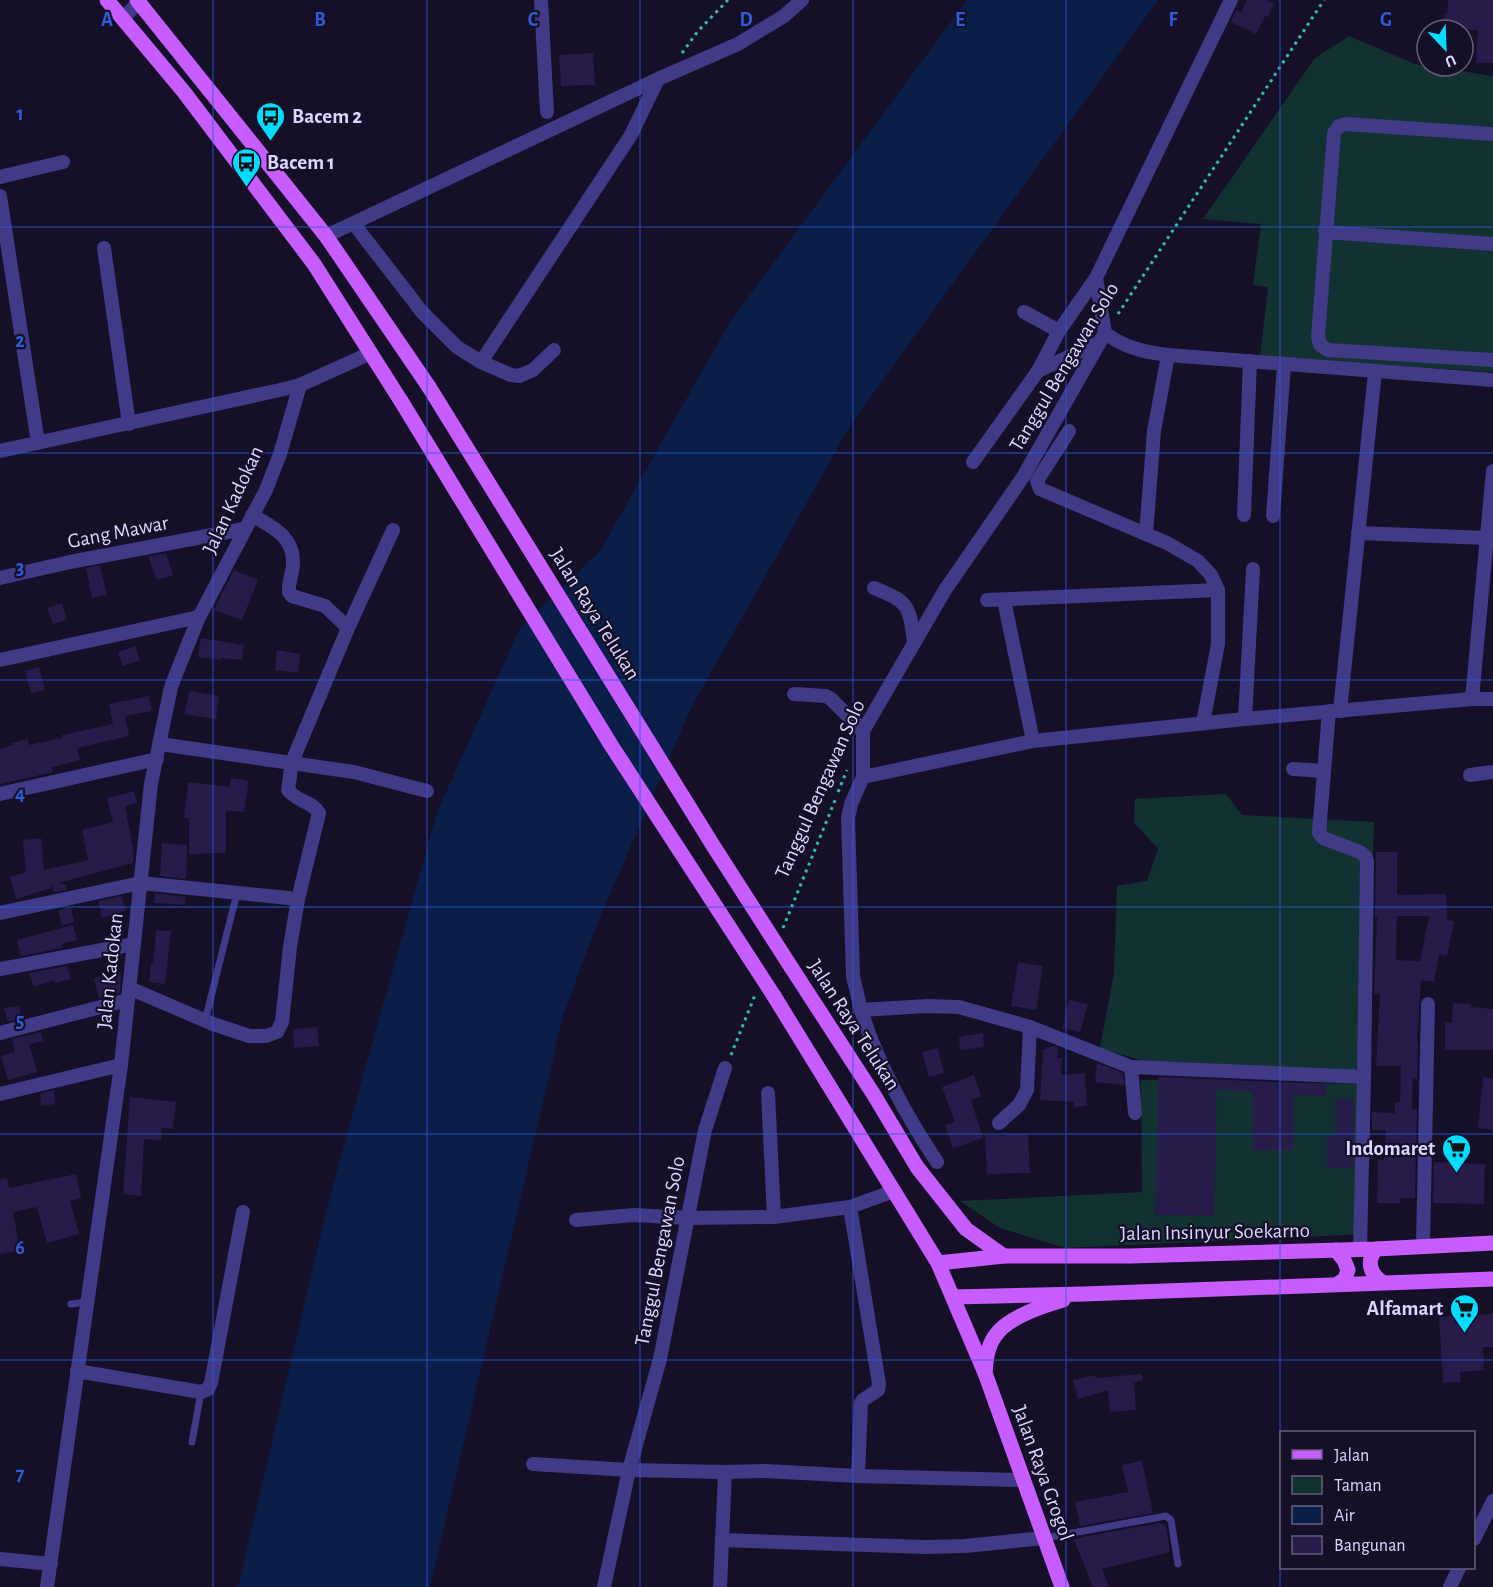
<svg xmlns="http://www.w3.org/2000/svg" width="1493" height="1587" font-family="'Alegreya Sans',sans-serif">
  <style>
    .green { fill: #123232 }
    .water { fill: #0a1e47 }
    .building { fill: #261b49; fill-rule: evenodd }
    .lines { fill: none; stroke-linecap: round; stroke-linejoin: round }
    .path { stroke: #2fbbb7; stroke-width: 3; stroke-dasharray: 3 4.5; stroke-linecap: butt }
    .service { stroke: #403a87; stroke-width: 7 }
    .minor { stroke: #403a87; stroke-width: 14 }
    .primary { stroke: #c85dff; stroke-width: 15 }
    .primary-bridge { stroke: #c85dff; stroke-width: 15 }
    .grid { fill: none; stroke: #305cdc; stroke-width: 1.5; stroke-opacity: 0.55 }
    .labels { text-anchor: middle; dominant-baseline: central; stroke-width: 4.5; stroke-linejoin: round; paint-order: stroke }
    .poi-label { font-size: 21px; font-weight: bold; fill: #dcd6ff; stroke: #151028; text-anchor: start }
    .street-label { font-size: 21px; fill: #dcd6ff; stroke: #151028 }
    .grid-label { font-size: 20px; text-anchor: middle; font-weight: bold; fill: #305cdc; stroke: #151028; stroke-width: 4.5; stroke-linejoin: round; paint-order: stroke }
  </style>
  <rect width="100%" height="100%" fill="#151028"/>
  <!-- green -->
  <g class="green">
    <path d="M1349,36L1415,64L1493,76V372L1260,357L1268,287L1253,285L1261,224L1203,219L1315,58Z"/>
    <path d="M1226,794L1242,815L1374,822L1366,1072L1157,1065L1100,1048L1114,973L1117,886L1147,881L1158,849L1134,822L1135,799Z"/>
    <path d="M1141,1080L1365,1084V1234L1065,1248L1000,1228L960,1201L1142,1192Z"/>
  </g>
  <!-- water -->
  <path class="water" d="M967,0H1158L851,424L691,708L597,924L563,1016L430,1587H238L325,1216L364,1072L438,810L520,628L600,551L730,322Z"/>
  <!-- building -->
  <g class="building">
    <path d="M1247,0H1266L1274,4L1268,17L1265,16L1256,34L1231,22L1236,10L1241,13Z"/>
    <path d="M1448,0H1493V63H1476L1478,30H1442L1445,13L1447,14Z"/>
    <path d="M593,53L595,85L561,86L559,55Z"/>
    <path d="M166,553L173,575L157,580L148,557Z"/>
    <path d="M100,565L107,595L92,598L86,568Z"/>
    <path d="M234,570L258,580L242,620L214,610Z"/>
    <path d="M62,603L67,620L53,624L47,608Z"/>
    <path d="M201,638L244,645L242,660L222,658L221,660L198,657Z"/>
    <path d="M135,646L140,660L123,666L118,652Z"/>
    <path d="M277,650L300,654L298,673L275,670Z"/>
    <path d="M39,667L45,690L31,693L25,671Z"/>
    <path d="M189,691L219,696L216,719L185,714Z"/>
    <path d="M149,696L152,711L125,716L129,736L77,748L80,760L52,767L53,772L0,784V749L13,745L12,743L28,739L29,745L62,738V735L113,724L109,704Z"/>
    <path d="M231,778L249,781L244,812L226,810V853L189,854V818H184L188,782L230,787Z"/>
    <path d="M134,791L137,803L125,806L134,854L133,863L58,883L65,884L67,890L54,892L52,885L51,888L16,899L10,877L26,872L23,840L41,838L44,870L88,860L82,830L113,822L107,798Z"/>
    <path d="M162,843L187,845L186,879L160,876Z"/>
    <path d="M1376,852H1397V895L1446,894L1447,920L1454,921L1447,956L1439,954L1434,982L1421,980L1417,1043H1418L1417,1079H1413L1412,1109H1417L1415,1198H1400V1203H1377L1378,1160H1384L1386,1130H1372V1112L1395,1113V1102H1400L1401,1066H1376L1380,994H1374L1377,917H1375ZM1397,916H1429L1420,961L1396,960Z"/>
    <path d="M155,893L186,897L185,905L154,903Z"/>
    <path d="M122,896L126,911L102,918L98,901Z"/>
    <path d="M71,907L74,922L62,925L58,910Z"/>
    <path d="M73,925L77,940L62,944L63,948L21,956L17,940Z"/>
    <path d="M156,930L171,931L165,984L149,982L151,963H153Z"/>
    <path d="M1018,962L1043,966L1036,1010L1011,1006Z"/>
    <path d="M67,966L71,979L55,983L54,980L34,987L29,973Z"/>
    <path d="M121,972L120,993L99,998L94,979Z"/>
    <path d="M1069,1000L1088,1004L1080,1032L1062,1028Z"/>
    <path d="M1453,1003L1471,1004V1007L1493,1009V1050H1445V1023H1452Z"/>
    <path d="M19,1006L21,1018L8,1022L4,1008Z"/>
    <path d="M317,1027L319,1046L294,1048L293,1029Z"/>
    <path d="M41,1032L43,1041L29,1044L37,1072L8,1080L1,1056L15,1052L12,1039Z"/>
    <path d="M983,1033L984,1047L960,1050L959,1037Z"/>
    <path d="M1054,1046L1058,1048L1057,1058H1062L1061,1075L1085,1073L1087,1106L1074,1107V1102L1040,1100L1043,1050Z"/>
    <path d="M938,1048L944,1073L929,1077L922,1052Z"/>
    <path d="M1097,1063L1123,1073L1124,1085L1095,1082Z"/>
    <path d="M974,1075L981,1096L971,1100L983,1138L953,1148L945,1125L955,1122L942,1087Z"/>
    <path d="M1159,1077L1327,1084L1326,1096L1293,1095V1150H1253L1252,1091L1217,1090L1214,1216L1155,1215Z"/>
    <path d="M1483,1077L1493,1078V1130L1478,1128Z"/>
    <path d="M54,1090L55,1104L41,1106L40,1094Z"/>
    <path d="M130,1097L176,1102L173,1129L162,1128L161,1141L144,1139L141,1196L123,1194Z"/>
    <path d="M1335,1099H1354L1353,1168H1327V1136H1335Z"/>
    <path d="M1028,1134L1030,1173L987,1174L985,1135Z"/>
    <path d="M1434,1162L1485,1164L1484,1204L1433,1203Z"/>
    <path d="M76,1174L81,1198L70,1201L79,1234L47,1243L37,1207L13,1212L20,1250L0,1254V1179L7,1178L9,1188Z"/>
    <path d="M1493,1314V1347H1483L1484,1370L1460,1372L1461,1382L1443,1383L1439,1317Z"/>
    <path d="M1142,1374L1143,1380L1134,1383L1136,1410L1110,1412L1108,1390L1078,1399L1073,1380L1095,1375L1096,1378Z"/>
    <path d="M1142,1461L1153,1513L1080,1526L1075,1502L1128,1492L1122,1465Z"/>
    <path d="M1160,1523L1166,1526L1170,1552L1102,1569L1109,1587H1093L1074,1540L1082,1537Z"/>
  </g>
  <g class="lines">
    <!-- path -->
    <g class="path">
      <path d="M682,53L698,31L728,0"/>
      <path d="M1118,314L1324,0"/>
      <path d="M838,792L847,770"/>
      <path d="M783,928L836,798"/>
      <path d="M731,1055L755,995"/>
    </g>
    <!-- service -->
    <g class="service">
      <path d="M205,1021L237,893"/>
      <path d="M71,1304L87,1302"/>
      <path d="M192,1442L201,1392"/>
      <path d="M1045,1538L1166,1516L1171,1520L1178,1564"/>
    </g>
    <!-- minor -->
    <g class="minor">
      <path d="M541,0L547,112"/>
      <path d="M1231,0L1096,278L1105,333C1125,348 1144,352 1168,355L1493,380"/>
      <path d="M124,17L139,2"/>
      <path d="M1493,134L1346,124L1339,126L1334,133L1318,336L1320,345L1328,350L1493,360"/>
      <path d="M0,177L63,162"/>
      <path d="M0,196L38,443"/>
      <path d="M354,224L422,312L457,347L481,362L511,375L519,376L533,370L554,350"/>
      <path d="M1325,232L1493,244"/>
      <path d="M326,236L658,79L738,44L784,16L802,0"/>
      <path d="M104,248L129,424"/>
      <path d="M1024,312L1059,331L1038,371"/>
      <path d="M1059,331L1096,278"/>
      <path d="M481,362L631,135L658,79"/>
      <path d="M1069,431L1037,481L1040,489L1167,543L1198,561L1211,575L1218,590V644L1203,723"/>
      <path d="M0,451L280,390L300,385L371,353"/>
      <path d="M973,462L1038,371L1098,343"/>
      <path d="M252,515C272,527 294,536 293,563C293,573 288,582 289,592L292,596L325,606L348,628"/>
      <path d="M1244,515L1250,361"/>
      <path d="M1273,516L1284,365"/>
      <path d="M1358,533L1487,538"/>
      <path d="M1146,534L1154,431L1168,355"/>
      <path d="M0,578L70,562L244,529"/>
      <path d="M874,588C908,602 909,604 914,641"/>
      <path d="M987,600L1218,590"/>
      <path d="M1004,600L1033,741"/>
      <path d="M0,660L199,617"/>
      <path d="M794,694L826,696L831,699L863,731V777"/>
      <path d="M1472,699L1493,471"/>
      <path d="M1329,711L1319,833L1323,838L1360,852L1365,856L1367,861L1364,1077"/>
      <path d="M1340,711L1375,372"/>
      <path d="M1245,719L1253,569"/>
      <path d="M863,731L945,590L1023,477L1105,333"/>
      <path d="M160,744L354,772L427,791"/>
      <path d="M1293,769L1324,771"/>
      <path d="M1470,775L1493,772"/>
      <path d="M0,794L157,759"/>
      <path d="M298,899L319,813C313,802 296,801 288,790L292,762L348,628L393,530"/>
      <path d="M0,913L141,883L298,899L290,947L282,1022L277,1032L266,1036H249L213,1024L129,988"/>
      <path d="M0,969L134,944"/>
      <path d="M861,1010C878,1065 905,1114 937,1162"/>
      <path d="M0,1033L128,1000"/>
      <path d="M1131,1067L1135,1113"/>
      <path d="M768,1093L774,1217"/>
      <path d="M0,1094L121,1065"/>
      <path d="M999,1123L1019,1105L1027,1090L1030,1027"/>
      <path d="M850,1207L879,1384L878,1390L863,1400L861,1403L858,1476"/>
      <path d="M576,1220L634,1215L688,1218L774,1217L850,1207L894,1191"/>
      <path d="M1423,1246L1428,1004"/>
      <path d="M1360,1249L1364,1077L1131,1067L1030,1027L959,1007L927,1006L861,1010L853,976L848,818L851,804L863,777L1033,741L1245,719L1472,699H1493"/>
      <path d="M77,1371L201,1392L208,1389L211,1383L243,1212"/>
      <path d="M533,1464L629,1470L725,1472L765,1471L858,1476L1023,1480"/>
      <path d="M1474,1539L1493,1501"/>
      <path d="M722,1540L925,1547L965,1546L1044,1538"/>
      <path d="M0,1559L51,1564"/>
      <path d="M47,1587L121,1065L151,784L171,687L180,664L199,617L266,490L280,454L300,385"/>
      <path d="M604,1587L629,1470L660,1359L705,1130L725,1068"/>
      <path d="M720,1587L725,1472"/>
      <path d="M1450,1587L1459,1568"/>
    </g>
    <!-- primary -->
    <g class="primary">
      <path d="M107,0L184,92L314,264L401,401"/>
      <path d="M137,0L326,236L429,387"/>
      <path d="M791,967L874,1095L917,1167L966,1229L1004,1256"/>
      <path d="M774,996L938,1263L985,1373L1062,1587"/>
      <path d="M1376,1249C1366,1261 1370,1274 1382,1282"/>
      <path d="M1336,1250L1344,1260L1348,1270L1345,1279L1339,1283"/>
      <path d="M938,1263L1004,1256H1130L1376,1249L1493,1243"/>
      <path d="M953,1297L1084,1294L1493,1279"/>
      <path d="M985,1373C986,1361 987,1347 995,1336C1007,1318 1042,1306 1063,1300"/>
    </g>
    <!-- primary-bridge -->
    <g class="primary-bridge">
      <path d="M429,387L714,847L791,967"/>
      <path d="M401,401L611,745L774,996"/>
    </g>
  </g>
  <!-- grid -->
  <path class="grid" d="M213,0V1587M427,0V1587M640,0V1587M853,0V1587M1066,0V1587M1280,0V1587M0,227H1493M0,453H1493M0,680H1493M0,907H1493M0,1134H1493M0,1360H1493"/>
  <!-- icons -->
  <defs>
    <symbol id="bus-pin" viewBox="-11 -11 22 30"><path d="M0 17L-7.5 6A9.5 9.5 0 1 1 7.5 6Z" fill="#02ddff" stroke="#151028"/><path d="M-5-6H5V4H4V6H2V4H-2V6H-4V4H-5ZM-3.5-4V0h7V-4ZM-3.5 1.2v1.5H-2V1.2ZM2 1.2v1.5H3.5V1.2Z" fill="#111"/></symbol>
    <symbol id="supermarket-pin" viewBox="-11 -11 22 30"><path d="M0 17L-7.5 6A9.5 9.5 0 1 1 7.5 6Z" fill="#02ddff" stroke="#151028"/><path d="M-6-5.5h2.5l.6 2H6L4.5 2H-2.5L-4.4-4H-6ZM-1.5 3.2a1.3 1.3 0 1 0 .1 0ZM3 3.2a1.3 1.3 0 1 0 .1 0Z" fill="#111"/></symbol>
  </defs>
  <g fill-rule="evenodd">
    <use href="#bus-pin" x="254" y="100" width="33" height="45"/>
    <use href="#bus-pin" x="230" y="146" width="33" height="45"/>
    <use href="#supermarket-pin" x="1440" y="1132" width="33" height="45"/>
    <use href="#supermarket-pin" x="1448" y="1292" width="33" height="45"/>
  </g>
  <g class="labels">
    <!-- poi labels -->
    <g class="poi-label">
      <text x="292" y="116">Bacem 2</text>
      <text x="267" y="162">Bacem 1</text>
      <text x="1435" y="1148" text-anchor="end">Indomaret</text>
      <text x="1443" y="1308" text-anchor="end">Alfamart</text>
    </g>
    <!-- street labels -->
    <g class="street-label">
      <text transform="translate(1064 367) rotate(-59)">Tanggul Bengawan Solo</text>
      <text transform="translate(233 500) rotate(-65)">Jalan Kadokan</text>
      <text transform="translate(118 532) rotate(-11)">Gang Mawar</text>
      <text transform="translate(595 614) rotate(58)">Jalan Raya Telukan</text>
      <text transform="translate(820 789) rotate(-66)">Tanggul Bengawan Solo</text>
      <text transform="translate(110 971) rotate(-84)">Jalan Kadokan</text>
      <text transform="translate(854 1025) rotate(57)">Jalan Raya Telukan</text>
      <text transform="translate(1215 1232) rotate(-1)">Jalan Insinyur Soekarno</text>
      <text transform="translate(660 1251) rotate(-79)">Tanggul Bengawan Solo</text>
      <text transform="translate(1043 1473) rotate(70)">Jalan Raya Grogol</text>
    </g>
  </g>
  <g class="grid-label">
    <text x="107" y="26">A</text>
    <text x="320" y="26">B</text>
    <text x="533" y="26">C</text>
    <text x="746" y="26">D</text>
    <text x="960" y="26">E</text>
    <text x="1173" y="26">F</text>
    <text x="1386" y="26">G</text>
    <text x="20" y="120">1</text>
    <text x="20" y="347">2</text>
    <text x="20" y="574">3</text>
    <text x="20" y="800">4</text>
    <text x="20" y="1027">5</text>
    <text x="20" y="1254">6</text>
    <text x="20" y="1480">7</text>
  </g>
  <!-- legend -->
  <rect x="1280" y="1431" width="195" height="138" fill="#151028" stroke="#655f7e" stroke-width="1.5"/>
  <rect x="1292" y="1450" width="30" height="9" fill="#c85dff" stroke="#655f7e" stroke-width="1.5"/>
  <text x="1334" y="1461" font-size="18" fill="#dcd6ff">Jalan</text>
  <rect x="1292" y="1476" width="30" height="18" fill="#123232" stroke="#655f7e" stroke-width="1.5"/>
  <text x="1334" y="1491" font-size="18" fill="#dcd6ff">Taman</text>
  <rect x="1292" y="1506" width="30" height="18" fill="#0a1e47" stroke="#655f7e" stroke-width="1.5"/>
  <text x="1334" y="1521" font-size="18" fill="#dcd6ff">Air</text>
  <rect x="1292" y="1536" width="30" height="18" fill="#261b49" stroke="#655f7e" stroke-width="1.5"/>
  <text x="1334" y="1551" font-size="18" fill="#dcd6ff">Bangunan</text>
  <!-- north arrow -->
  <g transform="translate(1445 48) rotate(157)"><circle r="28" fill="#151028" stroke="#655f7e" stroke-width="1.5"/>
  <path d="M0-4.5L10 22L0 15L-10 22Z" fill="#02ddff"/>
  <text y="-9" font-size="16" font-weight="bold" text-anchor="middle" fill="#dcd6ff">U</text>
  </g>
</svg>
